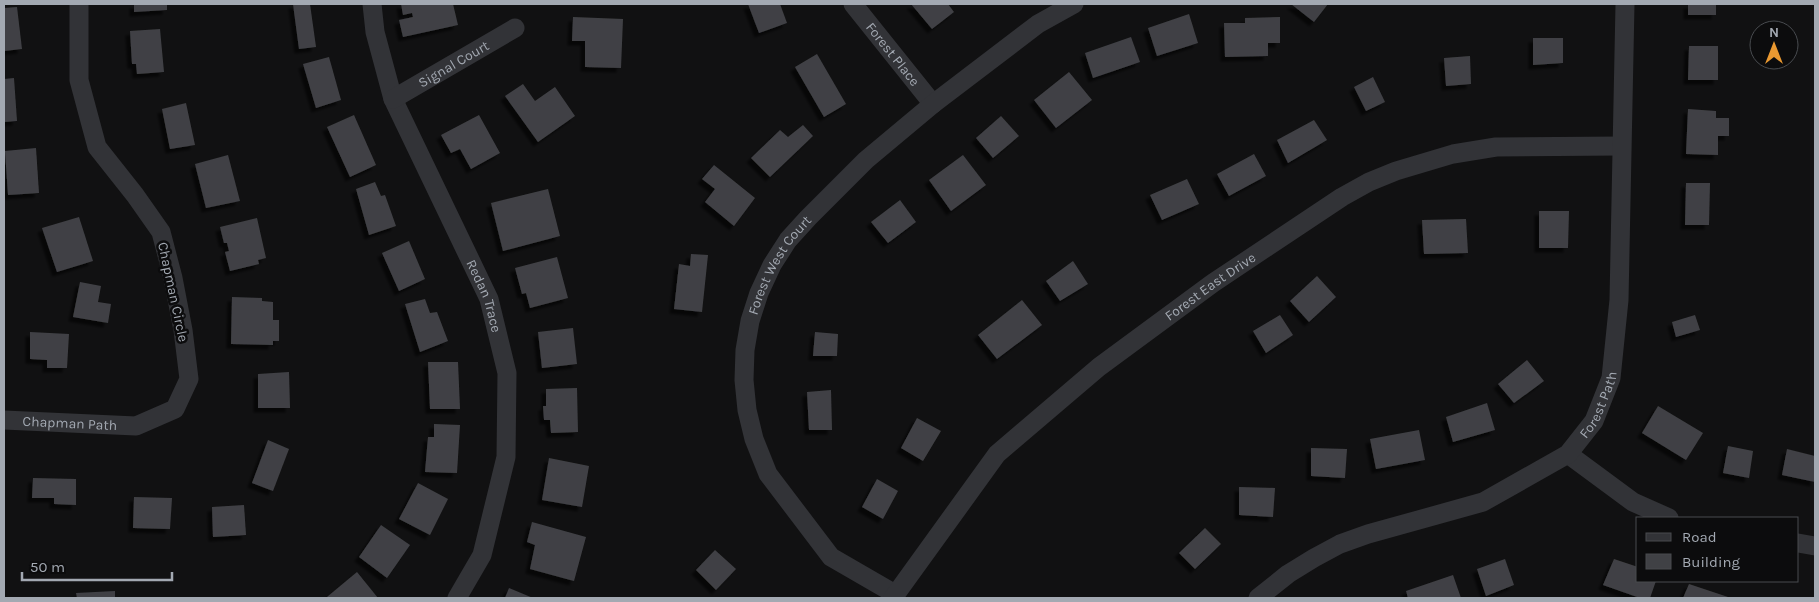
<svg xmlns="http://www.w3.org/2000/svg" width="1819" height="602" font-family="Karla,sans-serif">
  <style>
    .building { fill: #404145; filter: url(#shadow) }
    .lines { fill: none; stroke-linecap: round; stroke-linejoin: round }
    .minor { stroke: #323337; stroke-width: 19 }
    .labels { text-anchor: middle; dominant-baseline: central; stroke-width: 5; stroke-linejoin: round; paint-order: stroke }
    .street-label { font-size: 14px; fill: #a3a9b2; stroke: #0c0c0d }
  </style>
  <defs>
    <filter id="shadow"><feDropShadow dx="-4.5" dy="4.5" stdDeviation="1" flood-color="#0009"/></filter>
  </defs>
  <rect width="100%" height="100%" fill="#111112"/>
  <!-- building -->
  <g class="building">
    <path d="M134,4H167V10L134,12Z"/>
    <path d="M293,4H310L316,47L299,49Z"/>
    <path d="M401,4H453L458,25L403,37L399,20L413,17L412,13L403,15Z"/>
    <path d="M748,4H780L787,23L759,33Z"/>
    <path d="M911,4H948L954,12L932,29Z"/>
    <path d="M1291,4H1328L1314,22Z"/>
    <rect x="1688" y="4" width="28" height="11"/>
    <path d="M17,7L22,49L4,51V8Z"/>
    <path d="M1189,14L1198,43L1157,56L1148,28Z"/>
    <path d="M573,17L623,19L621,68L585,67V41H572Z"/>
    <path d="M1280,17V43H1268V56L1225,57L1224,23H1245V18Z"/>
    <path d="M160,29L164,72L137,74L136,64H132L130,31Z"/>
    <path d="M1131,37L1140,62L1093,78L1085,53Z"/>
    <path d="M1533,38H1563V63L1533,65Z"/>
    <path d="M1689,46H1718V80H1688Z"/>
    <path d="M817,54L846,104L824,117L795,67Z"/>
    <path d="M1470,56L1471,84L1446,86L1444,58Z"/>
    <path d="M329,57L341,100L316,108L303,64Z"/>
    <path d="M1069,72L1092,100L1056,128L1034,100Z"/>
    <path d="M1373,77L1385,102L1366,111L1354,87Z"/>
    <path d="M14,78L17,121L4,122V79Z"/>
    <path d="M523,84L535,101L555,87L575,116L538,142L505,96Z"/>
    <path d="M186,103L195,145L170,149L162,109Z"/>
    <path d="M1688,109L1716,111V118H1729V136H1718V155L1686,154Z"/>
    <path d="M354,115L376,165L350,177L327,127Z"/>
    <path d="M479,115L500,153L471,169L460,149L451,153L441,135Z"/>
    <path d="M1001,116L1019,136L993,158L976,138Z"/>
    <path d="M1314,120L1327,140L1288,163L1277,140Z"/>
    <path d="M803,125L813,136L770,177L751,158L780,130L788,137Z"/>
    <path d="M36,148L39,193L8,195L5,151Z"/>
    <path d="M1254,154L1266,176L1229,196L1217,174Z"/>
    <path d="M228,155L240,201L206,208L195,164Z"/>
    <path d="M963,155L986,185L951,211L929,180Z"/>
    <path d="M714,165L755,198L734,226L705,202L715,189L702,179Z"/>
    <path d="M1187,179L1199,204L1162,220L1150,195Z"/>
    <path d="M375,182L381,196L385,195L396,226L369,235L356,189Z"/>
    <path d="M1686,183H1710L1709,225H1685Z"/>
    <path d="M548,189L560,236L503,251L491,203Z"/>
    <path d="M900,200L916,222L888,243L871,222Z"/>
    <path d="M1539,211H1569L1568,248H1539Z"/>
    <path d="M79,217L93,261L57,272L42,228Z"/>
    <path d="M257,218L266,258L258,260L259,264L230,271L225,252L229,251L227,243H224L220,227Z"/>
    <path d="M1466,219L1468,253L1424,254L1422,220Z"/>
    <path d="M409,241L425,279L399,291L382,253Z"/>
    <path d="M691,254L708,255L702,312L674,309L679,264L690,266Z"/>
    <path d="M557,257L568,298L530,308L526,293L522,294L515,268Z"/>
    <path d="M1073,261L1088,284L1060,301L1046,281Z"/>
    <path d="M1317,276L1336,297L1309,322L1290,301Z"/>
    <path d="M80,282L101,286L98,302L111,304L108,323L73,317Z"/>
    <path d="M232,297L262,298V301L273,302V320H279V341H273V345L231,344Z"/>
    <path d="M425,299L430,313L437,312L448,341L420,352L405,304Z"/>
    <path d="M1022,300L1042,325L997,359L978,335Z"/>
    <path d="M1280,315L1293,335L1266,353L1253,331Z"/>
    <path d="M1695,315L1700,330L1676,337L1672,322Z"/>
    <path d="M573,328L577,364L542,368L538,332Z"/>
    <path d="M30,332L69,334L67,368H47V360L30,359Z"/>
    <path d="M815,332L838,334L837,356H813Z"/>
    <path d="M1527,360L1544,381L1514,403L1498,384Z"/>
    <path d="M428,362H458L460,409H430Z"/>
    <path d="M289,372L290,408H258V374Z"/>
    <path d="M577,388L578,432L551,433L550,420H544L543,406H546V389Z"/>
    <path d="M831,390L832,430H809L807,392Z"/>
    <path d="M1487,403L1495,430L1453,442L1446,417Z"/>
    <path d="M1658,406L1703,433L1686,460L1642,433Z"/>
    <path d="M917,418L941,431L923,461L901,448Z"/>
    <path d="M434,424L460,425L457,473L425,472L428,437H434Z"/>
    <path d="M1419,430L1425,460L1376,469L1370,439Z"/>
    <path d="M268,440L289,449L273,491L252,483Z"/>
    <path d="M1728,446L1753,451L1749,478L1723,473Z"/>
    <path d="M1311,448L1347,449L1345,478L1311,476Z"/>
    <path d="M1787,449L1815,456V482L1782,475Z"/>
    <path d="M549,458L589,466L582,507L542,500Z"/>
    <path d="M33,478L76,479V505L54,504V498H32Z"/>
    <path d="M877,479L898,491L883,519L862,507Z"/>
    <path d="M418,483L448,499L430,535L399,519Z"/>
    <path d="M1239,487L1275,488L1273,517L1239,515Z"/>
    <path d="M134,497L172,498L170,529L133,528Z"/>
    <path d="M244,505L246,535L213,537L212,507Z"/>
    <path d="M532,522L586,537L574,581L530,569L535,545L527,542Z"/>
    <path d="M381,525L410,545L387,578L359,557Z"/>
    <path d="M1205,528L1221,544L1195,569L1179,553Z"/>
    <path d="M715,550L736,569L716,590L696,570Z"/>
    <path d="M1505,559L1514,585L1486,596L1477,569Z"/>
    <path d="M1614,559L1638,567V581H1656L1650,598H1640L1603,585Z"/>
    <path d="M357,572L378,598H328L327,597Z"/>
    <path d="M1453,575L1461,598H1408L1406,591Z"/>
    <path d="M1689,584L1731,598H1683Z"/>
    <path d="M509,588L533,598H505Z"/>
    <path d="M115,591V598H77L76,593Z"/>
  </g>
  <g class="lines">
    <!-- minor -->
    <g class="minor">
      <path id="s1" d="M372,4L375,32L393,99L489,299L507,373L506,457L482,555L457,598"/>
      <path id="s2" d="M853,4L933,104"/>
      <path id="s3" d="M393,99L515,28"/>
      <path id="s4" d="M4,420L136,426L175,409L189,379L183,330L173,278L161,232L135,195L97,147L79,80V4"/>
      <path d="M1568,454L1633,502L1669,518"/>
      <path d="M1798,543L1815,546"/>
      <path id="s5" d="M895,594L831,557L768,474L754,439L747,410L744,380L745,350L750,321L759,293L772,265L788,240L808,218L866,160L933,104L1038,24L1074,4"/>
      <path id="s6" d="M893,598L997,454L1099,367L1213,283L1342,197L1369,182L1396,171L1453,154L1496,147L1621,146"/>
      <path id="s7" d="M1258,598L1288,574L1314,558L1340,544L1368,534L1483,502L1568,454L1594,421L1611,378L1619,300L1625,4"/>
    </g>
  </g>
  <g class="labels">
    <!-- street labels -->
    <g class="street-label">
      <text stroke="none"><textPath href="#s2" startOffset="64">Forest Place</textPath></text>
      <text stroke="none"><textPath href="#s3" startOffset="70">Signal Court</textPath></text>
      <text stroke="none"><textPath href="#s5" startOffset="399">Forest West Court</textPath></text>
      <text stroke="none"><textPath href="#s6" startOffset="449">Forest East Drive</textPath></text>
      <text transform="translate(173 292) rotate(78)">Chapman Circle</text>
      <text stroke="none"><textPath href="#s1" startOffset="315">Redan Trace</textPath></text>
      <text stroke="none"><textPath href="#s7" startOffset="404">Forest Path</textPath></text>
      <text stroke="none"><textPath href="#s4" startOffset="66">Chapman Path</textPath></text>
    </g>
  </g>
  <!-- border -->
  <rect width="1819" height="602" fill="none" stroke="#a3a9b2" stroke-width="10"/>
  <!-- legend -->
  <rect x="1636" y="517" width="162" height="65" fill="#0c0c0d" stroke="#484b4f"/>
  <rect x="1646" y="533" width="25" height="8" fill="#323337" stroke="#484b4f"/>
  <text x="1682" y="542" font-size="15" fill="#a3a9b2">Road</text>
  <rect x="1646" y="554" width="25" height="15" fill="#404145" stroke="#484b4f"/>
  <text x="1682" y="567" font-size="15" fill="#a3a9b2">Building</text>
  <!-- north arrow -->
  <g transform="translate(1774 45)"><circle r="24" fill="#0c0c0d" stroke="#484b4f"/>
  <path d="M0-4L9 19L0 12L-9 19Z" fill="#ea9931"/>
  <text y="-8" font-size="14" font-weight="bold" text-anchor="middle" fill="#a3a9b2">N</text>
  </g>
  <!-- scale -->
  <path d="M22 572v8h150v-8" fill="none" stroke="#a3a9b2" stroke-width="2.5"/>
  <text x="30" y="572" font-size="15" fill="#a3a9b2" stroke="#0c0c0d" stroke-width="4" paint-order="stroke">50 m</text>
</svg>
